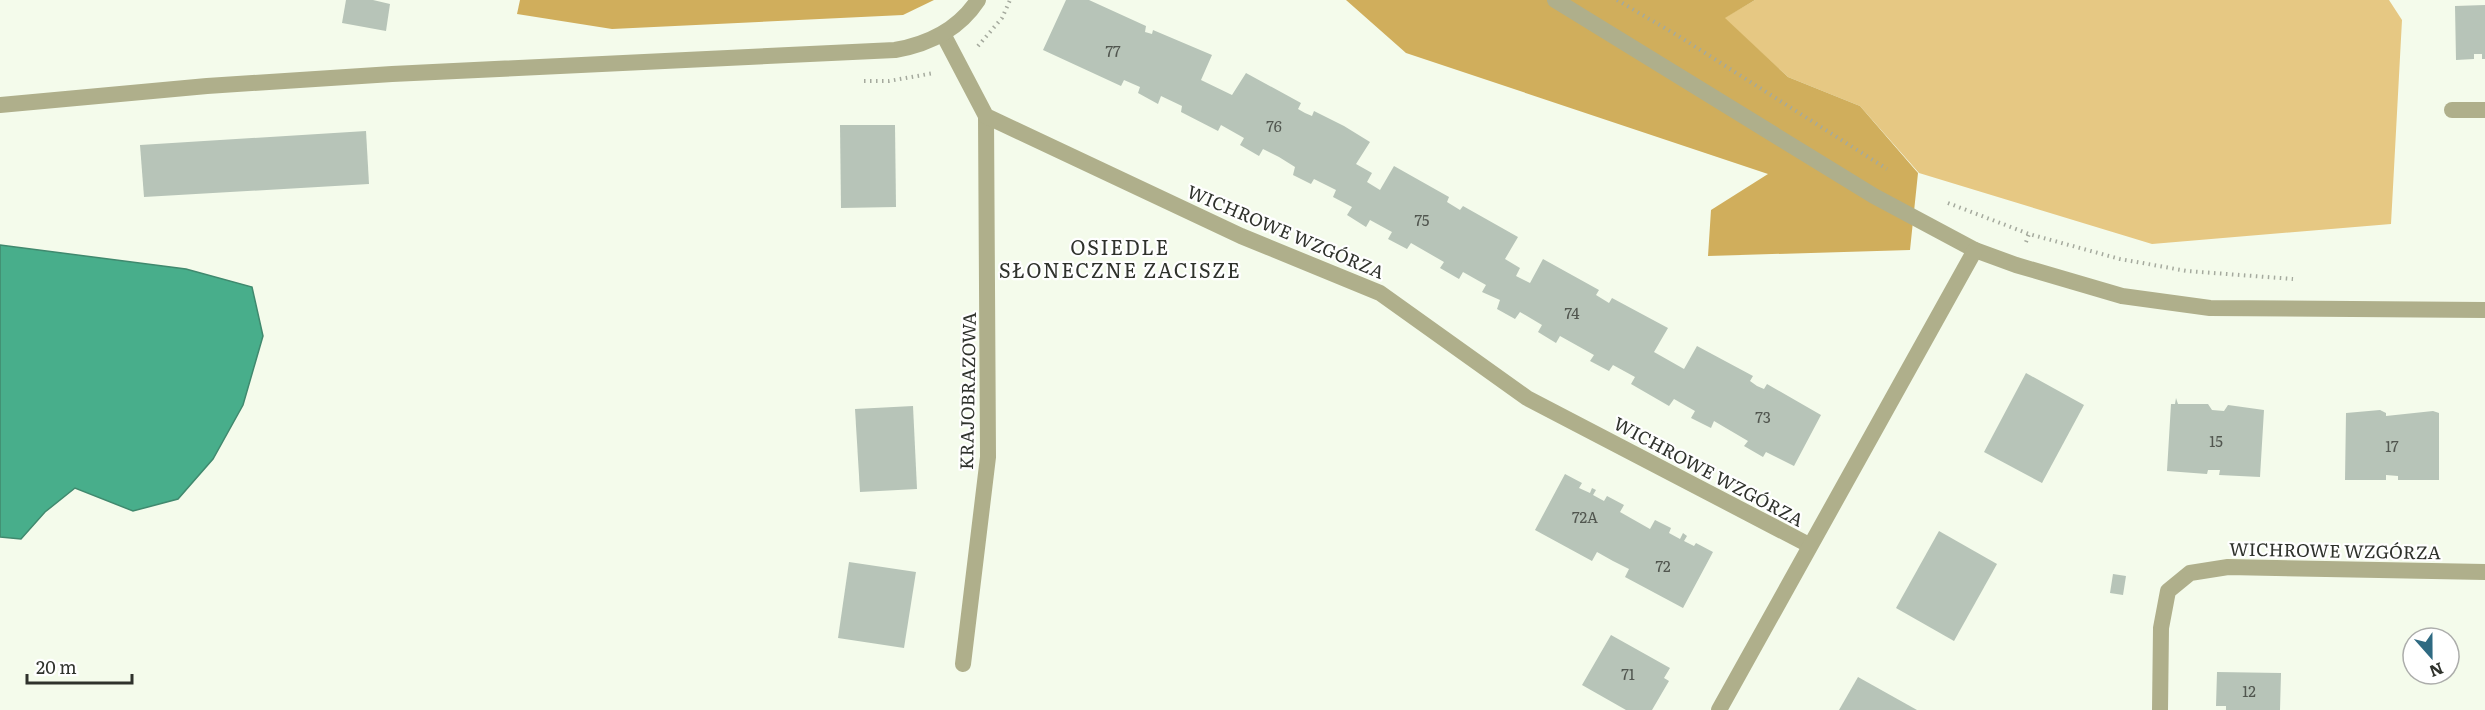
<svg xmlns="http://www.w3.org/2000/svg" width="2485" height="710" font-family="Literata,serif">
  <style>
    .green { fill: #e6c883 }
    .forest { fill: #d0ae5c }
    .water { fill: #48ae8b; stroke: #40896e; stroke-width: 1.5 }
    .building { fill: #b7c4b8 }
    .lines { fill: none; stroke-linecap: round; stroke-linejoin: round }
    .path { stroke: #a5aa9e; stroke-width: 4; stroke-dasharray: 1.5 4.5; stroke-linecap: butt }
    .service { stroke: #afaf8b; stroke-width: 16 }
    .minor { stroke: #afaf8b; stroke-width: 16 }
    .labels { text-anchor: middle; dominant-baseline: central; stroke-width: 4.5; stroke-linejoin: round; paint-order: stroke }
    .number-label { font-size: 15px; fill: #51564f }
    .street-label { font-size: 18px; fill: #2f322c; stroke: #fff }
    .neighbourhood-label { font-size: 20px; letter-spacing: 1.5px; fill: #2f322c; stroke: #fff }
  </style>
  <rect width="100%" height="100%" fill="#f4fbeb"/>
  <!-- green -->
  <path class="green" d="M1755,0H2389L2402,20L2391,224L2152,244L1919,173L1860,106L1788,77L1724,18Z"/>
  <!-- forest -->
  <g class="forest">
    <path d="M520,0H934L903,15L612,29L517,14Z"/>
    <path d="M1346,0H1755L1725,18L1788,77L1860,106L1918,173L1910,250L1708,256L1711,210L1768,174L1406,53Z"/>
  </g>
  <!-- water -->
  <path class="water" d="M0,245L186,269L252,287L263,336L243,405L213,459L178,499L133,511L75,488L45,512L21,539L0,537Z"/>
  <!-- building -->
  <g class="building">
    <path d="M346,0H373L390,4L386,31L342,23Z"/>
    <path d="M1066,0H1089L1146,26L1145,32L1152,34L1153,30L1212,55L1201,80L1232,95L1246,73L1301,103L1298,109L1305,113L1312,116L1314,111L1344,126L1370,142L1356,164L1372,173L1367,182L1380,190L1394,166L1449,197L1447,202L1460,210L1463,206L1518,237L1505,259L1520,268L1516,276L1530,283L1543,259L1599,290L1596,295L1609,303L1612,298L1668,328L1654,352L1684,369L1697,346L1753,376L1750,381L1757,386L1764,389L1767,384L1821,415L1794,466L1766,452L1763,457L1744,446L1748,441L1714,421L1711,428L1691,418L1695,411L1674,399L1669,406L1631,384L1635,377L1613,365L1609,371L1590,361L1594,355L1560,336L1556,343L1538,332L1542,325L1520,312L1515,319L1497,309L1500,300L1482,292L1486,285L1463,272L1459,279L1440,268L1444,262L1411,243L1407,249L1388,239L1392,232L1370,220L1366,227L1347,215L1352,207L1333,197L1336,190L1314,179L1311,184L1293,175L1295,167L1279,157L1263,149L1259,156L1240,145L1244,138L1221,125L1218,131L1181,112L1182,106L1161,96L1158,104L1138,93L1140,87L1124,80L1121,86L1043,50Z"/>
    <path d="M2485,5V59H2482V54H2474V59L2456,60L2455,6Z"/>
    <path d="M840,125H895L896,207L841,208Z"/>
    <path d="M366,131L369,184L144,197L140,145Z"/>
    <path d="M2026,373L2084,405L2042,483L1984,452Z"/>
    <path d="M2176,398L2178,404H2208L2212,410L2224,411L2228,405L2264,410L2260,477L2219,475L2220,470H2208L2207,474L2167,471L2171,404H2175Z"/>
    <path d="M913,406L917,489L860,492L855,409Z"/>
    <path d="M2380,410L2386,413V416L2433,411L2439,413V480H2398V476L2386,475V480H2345L2346,413Z"/>
    <path d="M1565,474L1582,483L1579,488L1590,493L1592,488L1596,490L1593,495L1604,501L1607,496L1624,505L1620,512L1650,529L1655,520L1671,528L1669,533L1680,539L1683,533L1687,536L1684,541L1694,546L1696,543L1713,552L1683,608L1625,577L1629,569L1613,561L1597,552L1592,561L1535,530Z"/>
    <path d="M1939,531L1997,564L1954,641L1896,608Z"/>
    <path d="M849,562L916,572L904,648L838,638Z"/>
    <path d="M2113,574L2126,576L2123,595L2110,593Z"/>
    <path d="M1611,635L1670,668L1664,678L1669,681L1652,710H1626L1582,685Z"/>
    <path d="M2217,672L2281,673L2280,710H2226V706H2216Z"/>
    <path d="M1858,677L1917,710H1839Z"/>
  </g>
  <g class="lines">
    <!-- path -->
    <g class="path">
      <path d="M1617,0L1680,37L1887,169"/>
      <path d="M978,46L1002,18L1010,0"/>
      <path d="M864,81H889L934,73"/>
      <path d="M1948,203L2029,234"/>
      <path d="M2026,242L2029,234L2120,259L2187,271L2293,279"/>
    </g>
    <!-- service -->
    <path class="service" d="M963,664L988,457L986,116"/>
    <!-- minor -->
    <g class="minor">
      <path d="M1555,0L1874,196L1975,250L2016,265L2122,296L2210,308L2485,310"/>
      <path d="M943,34L986,116L1241,236L1380,293L1527,398L1809,545"/>
      <path d="M0,105L207,86L392,74L895,50C929,44 959,29 978,0"/>
      <path d="M2452,110H2485"/>
      <path d="M1719,710L1975,250"/>
      <path d="M2160,710L2161,628L2168,591L2190,573L2228,567L2485,572"/>
    </g>
  </g>
  <g class="labels">
    <!-- number labels -->
    <g class="number-label">
      <text x="1113" y="50">77</text>
      <text x="1274" y="125">76</text>
      <text x="1422" y="219">75</text>
      <text x="1572" y="312">74</text>
      <text x="1763" y="416">73</text>
      <text x="2216" y="440">15</text>
      <text x="2392" y="445">17</text>
      <text x="1585" y="516">72A</text>
      <text x="1663" y="565">72</text>
      <text x="1628" y="673">71</text>
      <text x="2249" y="690">12</text>
    </g>
    <!-- street labels -->
    <g class="street-label">
      <text transform="translate(1286 231) rotate(23)">WICHROWE WZGÓRZA</text>
      <text transform="translate(967 391) rotate(-89)">KRAJOBRAZOWA</text>
      <text transform="translate(1709 471) rotate(28)">WICHROWE WZGÓRZA</text>
      <text transform="translate(2335 550) rotate(1)">WICHROWE WZGÓRZA</text>
    </g>
    <!-- neighbourhood labels -->
    <g class="neighbourhood-label">
      <text x="1120" y="246">OSIEDLE<tspan x="1120" dy="23">SŁONECZNE ZACISZE</tspan></text>
    </g>
  </g>
  <!-- north arrow -->
  <g transform="translate(2431 656) rotate(159)"><circle r="28" fill="#ffffff" stroke="#acadab" stroke-width="1.5"/>
  <path d="M0-4.5L10 22L0 15L-10 22Z" fill="#2f6a82"/>
  <text y="-9" font-size="16" font-weight="bold" text-anchor="middle" fill="#2f322c">N</text>
  </g>
  <!-- scale -->
  <path d="M27 674v9h105v-9" fill="none" stroke="#2f322c" stroke-width="3"/>
  <text x="36" y="674" font-size="18" fill="#2f322c" stroke="#ffffff" stroke-width="4.5" paint-order="stroke">20 m</text>
</svg>
